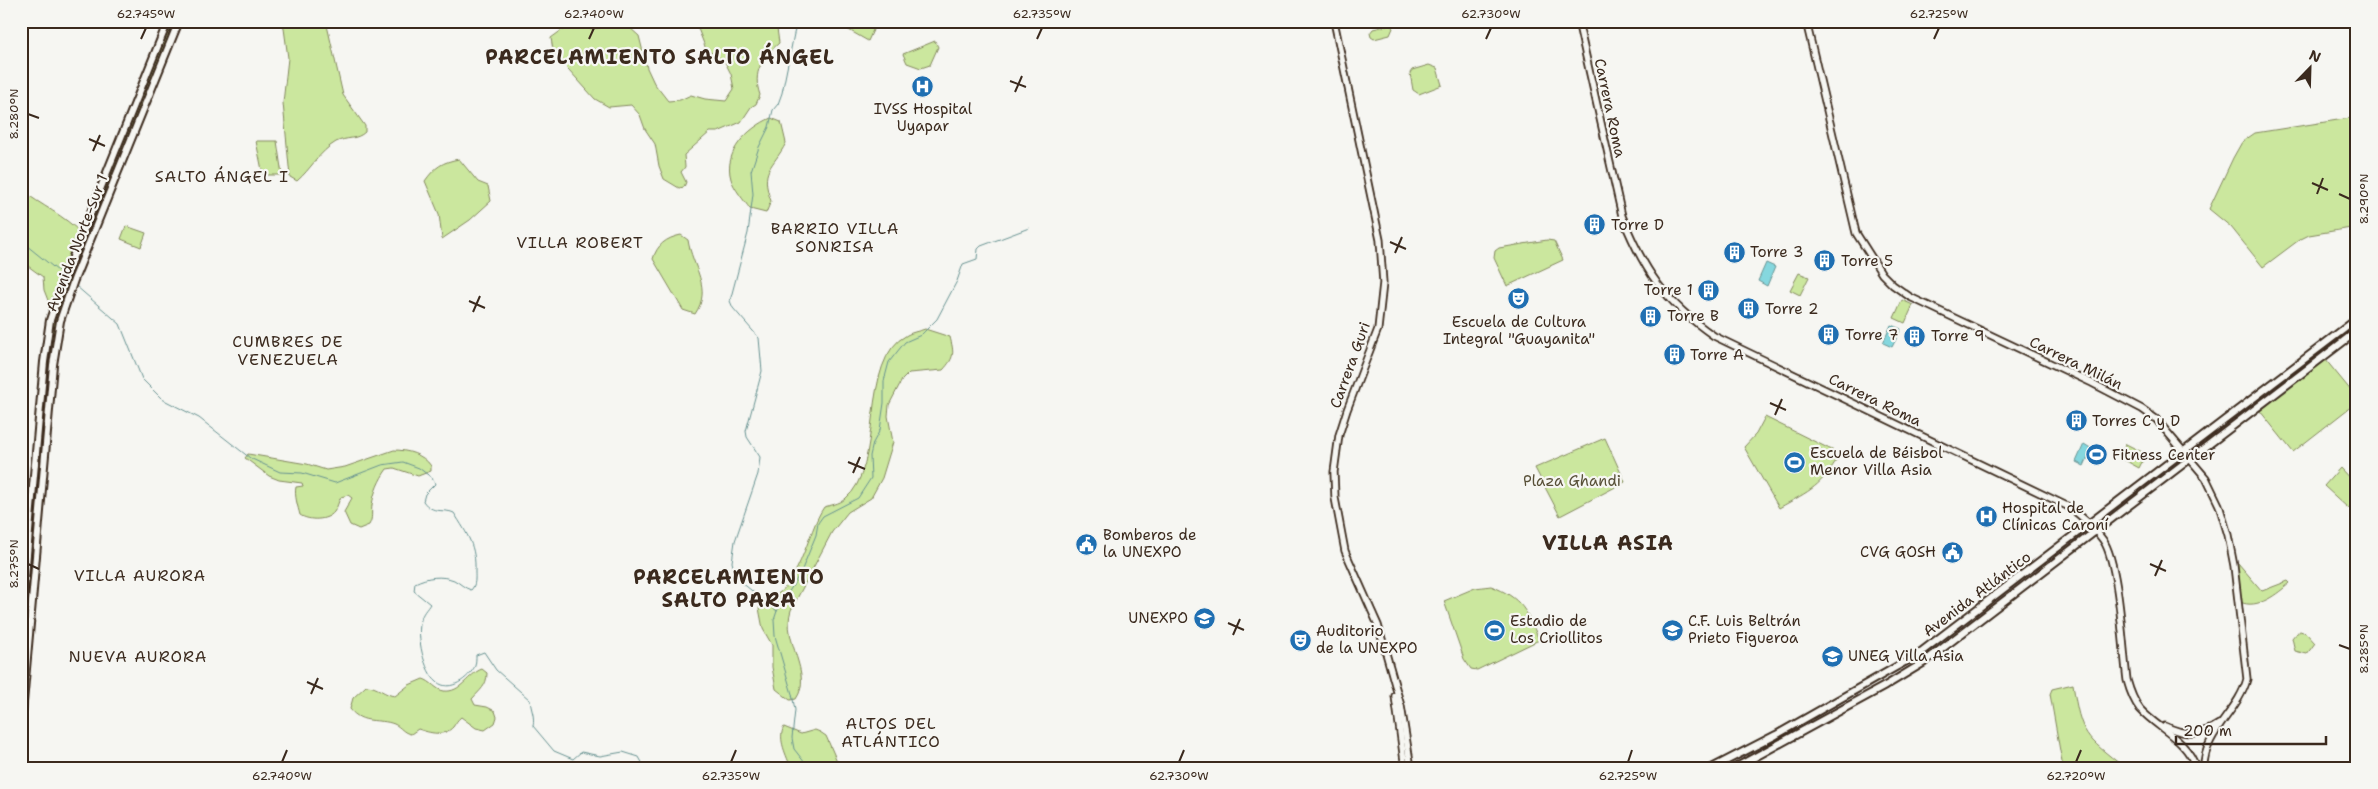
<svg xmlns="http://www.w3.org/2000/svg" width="2378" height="789" font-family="'Shantell Sans',sans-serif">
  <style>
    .green { fill: #cbe79e; stroke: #83885e }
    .water { fill: #85d7de; stroke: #679291 }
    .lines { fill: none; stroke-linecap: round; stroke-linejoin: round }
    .stream { stroke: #679291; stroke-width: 1 }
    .tertiary-casing { stroke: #3b2a1e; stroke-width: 9 }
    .secondary-casing { stroke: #3b2a1e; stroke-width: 10 }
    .tertiary { stroke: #f6f6f2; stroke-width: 5.5 }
    .secondary { stroke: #f6f6f2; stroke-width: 6 }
    .ticks { fill: none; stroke: #3b2a1e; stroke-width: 2 }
    .labels { text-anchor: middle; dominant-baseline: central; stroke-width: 4.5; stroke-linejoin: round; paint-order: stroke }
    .street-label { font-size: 15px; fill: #3b2a1e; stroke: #f6f6f2 }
    .poi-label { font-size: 15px; fill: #3b2a1e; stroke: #f6f6f2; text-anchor: start }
    .park-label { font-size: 15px; fill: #585038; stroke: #f6f6f2 }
    .neighbourhood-label { font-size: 16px; letter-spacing: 1px; fill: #3b2a1e; stroke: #f6f6f2 }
    .district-label { font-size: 20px; font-weight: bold; letter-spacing: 1px; fill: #3b2a1e; stroke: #f6f6f2 }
    .neatline { fill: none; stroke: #3b2a1e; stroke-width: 2 }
    .ticks-label { font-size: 12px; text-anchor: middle; fill: #3b2a1e }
  </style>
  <rect width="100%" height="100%" fill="#f6f6f2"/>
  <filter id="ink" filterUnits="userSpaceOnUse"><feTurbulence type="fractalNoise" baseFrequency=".02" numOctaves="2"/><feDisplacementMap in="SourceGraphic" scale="10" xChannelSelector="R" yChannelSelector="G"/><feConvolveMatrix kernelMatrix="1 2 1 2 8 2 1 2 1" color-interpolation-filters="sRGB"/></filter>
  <g filter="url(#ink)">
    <!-- green -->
    <g class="green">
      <path d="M168,21H179L60,321L21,725V622L51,308L44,290L43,277L21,261V190C41,205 65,216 82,234Z"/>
      <path d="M283,21H326L343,95L365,126V132C357,140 346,137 336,142C319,152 311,169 297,181L290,177L283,103L288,58Z"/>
      <path d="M695,21H776L779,43C762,58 752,72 760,95L756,104L751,107L741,122L718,132H710L684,155L685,167L681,172L686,182L684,187L679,188L664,179L659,166L655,144L645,129L640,115L631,105L609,107L595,99L560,60L553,50L551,38L562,30L581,27L592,29L617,25L629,27L639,36L647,68L654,83L668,101L680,100L691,95L705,99L726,101L734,89L731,74L725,62L706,49Z"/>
      <path d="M833,21H891L874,28L868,41Z"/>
      <path d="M1390,25L1393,28L1390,35L1374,39L1371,37L1370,33L1373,29Z"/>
      <path d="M935,41L938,47L930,65L921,68L907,63L903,54Z"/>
      <path d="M1429,65L1437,68L1442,85L1419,94L1413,90L1410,73L1412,70Z"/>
      <path d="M2357,117V227L2309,235L2299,240L2263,267L2231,227L2209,209L2233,158L2242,142L2255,133Z"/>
      <path d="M771,118L781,122L786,143C773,168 759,169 771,201L766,213L750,209C744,200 734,189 731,179C723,152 748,128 771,118Z"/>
      <path d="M256,141H277L282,175H263Z"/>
      <path d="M459,159L478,182L488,186L491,201L470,220L442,239L439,214L425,181C435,167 442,162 459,159Z"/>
      <path d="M126,226L146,233L141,247L121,239Z"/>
      <path d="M681,235L688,240C692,267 713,288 695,314L683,310L653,259C657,245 666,238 681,235Z"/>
      <path d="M1547,240L1554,241L1563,260L1507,286L1494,258L1495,251L1499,248Z"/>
      <path d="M1799,273L1809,277L1800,295L1790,290Z"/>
      <path d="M1902,300L1913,305L1905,323L1894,318Z"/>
      <path d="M925,329L950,337C954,353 955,357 943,370L909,373L902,380L889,405L888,416L893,442L882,478L871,498L848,512L832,532L791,610C781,641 814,673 796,699L790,700L776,689L772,667V645L763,629L759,608L765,598C797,598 808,529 824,507C831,505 839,504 845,499C885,468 858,360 907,335C912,332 920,331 925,329Z"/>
      <path d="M2325,359L2357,398V402L2293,452L2260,411Z"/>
      <path d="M1765,417L1840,454C1821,487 1811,490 1779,508L1744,447L1756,434Z"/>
      <path d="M1605,438L1625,482L1560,516L1535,468Z"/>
      <path d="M2126,444L2146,454L2139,468L2119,457Z"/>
      <path d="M394,450C407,450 423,454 431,466V471L418,476L394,468L387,469C379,480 374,492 372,505C371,513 373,518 369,525L359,529L350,525L344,512L352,498L348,495L341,497C338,501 338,507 334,512C327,521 309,521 300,515C298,507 294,495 296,487L303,486L302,483L279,480L269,476L245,458L248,454L307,464L326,470L345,467Z"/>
      <path d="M2340,468L2354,483L2351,485L2357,490V499L2348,508L2324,486Z"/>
      <path d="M2234,563H2238L2262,591L2288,581L2290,583C2277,594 2258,610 2240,602Z"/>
      <path d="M1491,586C1522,598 1527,611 1539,640L1477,670L1471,669L1464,659L1444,601L1475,588Z"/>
      <path d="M2300,631L2306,633L2315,643L2307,654L2295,651L2292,638L2296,633Z"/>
      <path d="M482,669L487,673C487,686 480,690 472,699L475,705L487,707L495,711L497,717L495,723L485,730L476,728L461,717C457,720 456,723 453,727C444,737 430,733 418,729L411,734C403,733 401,727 394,724C379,718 362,725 350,709L353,698L366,686C378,686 384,695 395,696L409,685L423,679C431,681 436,690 444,691C461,693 468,674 482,669Z"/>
      <path d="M2073,684C2081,736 2085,736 2125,768H2063L2050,694L2052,689Z"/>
      <path d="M784,727L801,734L815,730L820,732L826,736L840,768H791C787,756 777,739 784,727Z"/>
    </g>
    <!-- water -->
    <g class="water">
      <path d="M1766,263L1775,267L1767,286L1758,281Z"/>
      <path d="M1891,325L1901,329L1892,347L1883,343Z"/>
      <path d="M2084,444L2092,449L2084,466L2076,462Z"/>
    </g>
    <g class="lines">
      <!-- stream -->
      <g class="stream">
        <path d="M21,241L63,275"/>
        <path d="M76,286L120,324L142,379L162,399L199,418L250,458L280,472L302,473L335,483L382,465L403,462L419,468L432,478L435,484L425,494L423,501C433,515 443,508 454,513C468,535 476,546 475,572C475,578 476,585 471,590C464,588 460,583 454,580C441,575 427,577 415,583L414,591L430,604C427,609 422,613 421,620C416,636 424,672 437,682C450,693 469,678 475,666C476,662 476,658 476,655L484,652L496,670L530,700C531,710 535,716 533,726L554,751L573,759L581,752L600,756L623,752L639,757L645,768"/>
        <path d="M777,611L736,578L732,562L735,541L758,474L760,457L747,437L746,431L762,371L759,338L733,308L730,301L748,233L753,194L751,171L759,147L769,127L773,110L778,104L782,93L796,24L827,25L833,21"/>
        <path d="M809,768L794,749L792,738L795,710L792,694L775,636L774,620L777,611L801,572L816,535L818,523L823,516L858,498L871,478L870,456L873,443L880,430L884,403V381L889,362L905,342L921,335L937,319L957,281L963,264L977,259L978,249L981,246L1029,228"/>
      </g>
      <defs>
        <g id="tertiary">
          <path d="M1334,21L1380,240L1383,283L1378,329L1347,410L1339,435L1334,472L1335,498L1345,551L1378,625L1401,706L1411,768"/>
          <path d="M1578,21L1622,216C1644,271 1665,302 1714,336L2067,506C2081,515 2094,527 2103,540C2119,563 2123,649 2127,680C2130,691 2133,700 2140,709C2159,730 2187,739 2196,768"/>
          <path d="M1806,21L1856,233L1882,274L1893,285L1910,297L2092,383L2142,409L2156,419L2206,478L2219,505L2228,535L2234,566L2247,679C2239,711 2203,733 2204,768"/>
          <path d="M1395,696L1405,768"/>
          <path d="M2165,726C2183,735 2202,736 2219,724"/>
        </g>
        <g id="secondary">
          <path d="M21,622L44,362L50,320L64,279L168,21"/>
          <path d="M21,725L53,365L60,321L74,280L179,21"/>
          <path d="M1712,768L1776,735L1917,655L2357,319"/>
          <path d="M1735,768L1885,686L1923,663L2357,331"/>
        </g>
      </defs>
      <!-- tertiary casing -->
      <use href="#tertiary" class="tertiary-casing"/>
      <!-- secondary casing -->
      <use href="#secondary" class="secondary-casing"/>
      <!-- tertiary -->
      <use href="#tertiary" class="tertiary"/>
      <!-- secondary -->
      <use href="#secondary" class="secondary"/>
    </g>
  </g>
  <!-- ticks -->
  <path class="ticks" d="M141,39L146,28M589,39L594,28M1037,39L1042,28M1486,39L1491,28M1934,39L1939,28M1010,81L1026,87M1015,92L1022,76M28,114L39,118M89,139L105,146M93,151L100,135M2312,183L2328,190M2317,194L2323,178M2339,194L2350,199M1390,242L1406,249M1395,253L1402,237M469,301L485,308M473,312L480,296M1770,403L1786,410M1775,415L1782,399M848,462L865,469M853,473L860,457M28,564L39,569M2150,564L2166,571M2155,576L2162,560M1228,623L1244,630M1233,635L1240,619M2339,645L2350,649M307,682L323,689M311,694L318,678M282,762L287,750M731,762L736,750M1179,762L1184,750M1628,762L1632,750M2076,762L2081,750"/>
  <!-- icons -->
  <defs>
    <symbol id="hospital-disc" viewBox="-11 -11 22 22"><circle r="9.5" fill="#1f6fb2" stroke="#f6f6f2"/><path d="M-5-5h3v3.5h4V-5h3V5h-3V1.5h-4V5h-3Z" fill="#fff"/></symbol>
    <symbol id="building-disc" viewBox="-11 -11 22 22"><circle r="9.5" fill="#1f6fb2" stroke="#f6f6f2"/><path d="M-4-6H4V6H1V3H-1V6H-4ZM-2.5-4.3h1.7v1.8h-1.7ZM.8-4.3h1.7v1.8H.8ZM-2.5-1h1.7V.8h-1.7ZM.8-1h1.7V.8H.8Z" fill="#fff"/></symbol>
    <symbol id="theatre-disc" viewBox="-11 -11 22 22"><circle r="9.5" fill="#1f6fb2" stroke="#f6f6f2"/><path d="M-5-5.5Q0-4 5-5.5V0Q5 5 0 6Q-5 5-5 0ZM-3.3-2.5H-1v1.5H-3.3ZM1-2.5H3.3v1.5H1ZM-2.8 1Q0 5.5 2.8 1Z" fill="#fff"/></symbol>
    <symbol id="stadium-disc" viewBox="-11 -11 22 22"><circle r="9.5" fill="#1f6fb2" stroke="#f6f6f2"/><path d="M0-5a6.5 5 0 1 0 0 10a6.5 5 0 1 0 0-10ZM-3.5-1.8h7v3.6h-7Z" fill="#fff"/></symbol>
    <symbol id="civic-disc" viewBox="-11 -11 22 22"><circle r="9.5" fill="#1f6fb2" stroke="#f6f6f2"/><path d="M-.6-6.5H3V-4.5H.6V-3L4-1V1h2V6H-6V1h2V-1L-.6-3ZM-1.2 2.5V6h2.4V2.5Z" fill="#fff"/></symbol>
    <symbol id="university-disc" viewBox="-11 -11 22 22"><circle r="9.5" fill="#1f6fb2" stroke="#f6f6f2"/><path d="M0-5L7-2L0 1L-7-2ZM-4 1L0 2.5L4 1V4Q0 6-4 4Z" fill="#fff"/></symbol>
  </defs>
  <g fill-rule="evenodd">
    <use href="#hospital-disc" x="910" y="74" width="25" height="25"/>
    <use href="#building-disc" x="1582" y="212" width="25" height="25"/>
    <use href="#building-disc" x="1722" y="240" width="25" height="25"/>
    <use href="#building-disc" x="1812" y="248" width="25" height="25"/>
    <use href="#building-disc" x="1696" y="278" width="25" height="25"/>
    <use href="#theatre-disc" x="1506" y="286" width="25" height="25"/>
    <use href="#building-disc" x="1736" y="296" width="25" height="25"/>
    <use href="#building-disc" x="1638" y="304" width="25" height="25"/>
    <use href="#building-disc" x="1816" y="322" width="25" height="25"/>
    <use href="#building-disc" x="1902" y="324" width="25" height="25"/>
    <use href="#building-disc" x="1662" y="342" width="25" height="25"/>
    <use href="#building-disc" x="2064" y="408" width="25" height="25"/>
    <use href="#stadium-disc" x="2084" y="442" width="25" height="25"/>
    <use href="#stadium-disc" x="1782" y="450" width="25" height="25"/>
    <use href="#hospital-disc" x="1974" y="504" width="25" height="25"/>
    <use href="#civic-disc" x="1074" y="532" width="25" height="25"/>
    <use href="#civic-disc" x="1940" y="540" width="25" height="25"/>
    <use href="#university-disc" x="1192" y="606" width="25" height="25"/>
    <use href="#stadium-disc" x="1482" y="618" width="25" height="25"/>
    <use href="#university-disc" x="1660" y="618" width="25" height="25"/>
    <use href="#theatre-disc" x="1288" y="628" width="25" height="25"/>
    <use href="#university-disc" x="1820" y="644" width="25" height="25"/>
  </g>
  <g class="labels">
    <!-- street labels -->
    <g class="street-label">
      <text transform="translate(1610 108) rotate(78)">Carrera Roma</text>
      <text transform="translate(77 243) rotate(-69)">Avenida Norte-Sur 1</text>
      <text transform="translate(2076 363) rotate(26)">Carrera Milán</text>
      <text transform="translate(1350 365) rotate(-70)">Carrera Guri</text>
      <text transform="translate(1875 400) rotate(26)">Carrera Roma</text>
      <text transform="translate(1977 594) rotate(-37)">Avenida Atlántico</text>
    </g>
    <!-- poi labels -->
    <g class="poi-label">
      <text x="923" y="109" text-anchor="middle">IVSS Hospital<tspan x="923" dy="17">Uyapar</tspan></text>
      <text x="1611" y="225">Torre D</text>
      <text x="1750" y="252">Torre 3</text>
      <text x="1841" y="261">Torre 5</text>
      <text x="1693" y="290" text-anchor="end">Torre 1</text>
      <text x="1765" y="309">Torre 2</text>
      <text x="1667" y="316">Torre B</text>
      <text x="1519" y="322" text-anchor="middle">Escuela de Cultura<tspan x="1519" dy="17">Integral "Guayanita"</tspan></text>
      <text x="1845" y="335">Torre 7</text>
      <text x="1931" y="336">Torre 9</text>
      <text x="1690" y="355">Torre A</text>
      <text x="2092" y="421">Torres C y D</text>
      <text x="1810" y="453">Escuela de Béisbol<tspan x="1810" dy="17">Menor Villa Asia</tspan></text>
      <text x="2112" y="455">Fitness Center</text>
      <text x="2002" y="508">Hospital de<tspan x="2002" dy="17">Clínicas Caroní</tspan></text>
      <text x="1103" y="535">Bomberos de<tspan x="1103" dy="17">la UNEXPO</tspan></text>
      <text x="1936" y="552" text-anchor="end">CVG GOSH</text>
      <text x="1188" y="618" text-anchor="end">UNEXPO</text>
      <text x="1510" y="621">Estadio de<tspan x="1510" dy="17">Los Criollitos</tspan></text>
      <text x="1688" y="621">C.F. Luis Beltrán<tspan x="1688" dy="17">Prieto Figueroa</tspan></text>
      <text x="1316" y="631">Auditorio<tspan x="1316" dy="17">de la UNEXPO</tspan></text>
      <text x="1848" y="656">UNEG Villa Asia</text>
    </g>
    <!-- park labels -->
    <g class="park-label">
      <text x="1572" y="481">Plaza Ghandi</text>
    </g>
    <!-- neighbourhood labels -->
    <g class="neighbourhood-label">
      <text x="222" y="176">SALTO ÁNGEL I</text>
      <text x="835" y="228">BARRIO VILLA<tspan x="835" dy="18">SONRISA</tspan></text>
      <text x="580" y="242">VILLA ROBERT</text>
      <text x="288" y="341">CUMBRES DE<tspan x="288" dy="18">VENEZUELA</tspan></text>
      <text x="140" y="575">VILLA AURORA</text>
      <text x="138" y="656">NUEVA AURORA</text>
      <text x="891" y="723">ALTOS DEL<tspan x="891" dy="18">ATLÁNTICO</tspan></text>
    </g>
    <!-- district labels -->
    <g class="district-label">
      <text x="660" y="57">PARCELAMIENTO SALTO ÁNGEL</text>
      <text x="1608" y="543">VILLA ASIA</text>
      <text x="729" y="577">PARCELAMIENTO<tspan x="729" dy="23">SALTO PARA</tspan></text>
    </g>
  </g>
  <!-- margin -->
  <rect width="2378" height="789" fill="none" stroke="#f6f6f2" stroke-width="55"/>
  <!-- north arrow -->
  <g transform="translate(2310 68) rotate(23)" stroke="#f6f6f2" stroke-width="4" paint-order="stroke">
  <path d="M0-4L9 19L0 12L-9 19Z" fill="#3b2a1e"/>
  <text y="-8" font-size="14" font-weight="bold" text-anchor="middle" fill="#3b2a1e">N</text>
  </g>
  <!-- scale -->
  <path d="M2176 736v8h150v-8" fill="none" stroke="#3b2a1e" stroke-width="2.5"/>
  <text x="2183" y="736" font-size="15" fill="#3b2a1e" stroke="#f6f6f2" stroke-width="4" paint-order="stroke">200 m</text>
  <rect x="28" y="28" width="2322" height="734" class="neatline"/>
  <g class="ticks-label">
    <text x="146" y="18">62.745°W</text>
    <text x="594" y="18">62.740°W</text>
    <text x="1042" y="18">62.735°W</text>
    <text x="1491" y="18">62.730°W</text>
    <text x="1939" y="18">62.725°W</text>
    <text transform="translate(14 114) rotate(-90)" y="4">8.280°N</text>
    <text transform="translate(2364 199) rotate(-90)" y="4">8.290°N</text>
    <text transform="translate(14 564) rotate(-90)" y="4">8.275°N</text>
    <text transform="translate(2364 649) rotate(-90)" y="4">8.285°N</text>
    <text x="282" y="780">62.740°W</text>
    <text x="731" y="780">62.735°W</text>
    <text x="1179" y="780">62.730°W</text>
    <text x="1628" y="780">62.725°W</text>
    <text x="2076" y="780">62.720°W</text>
  </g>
</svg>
